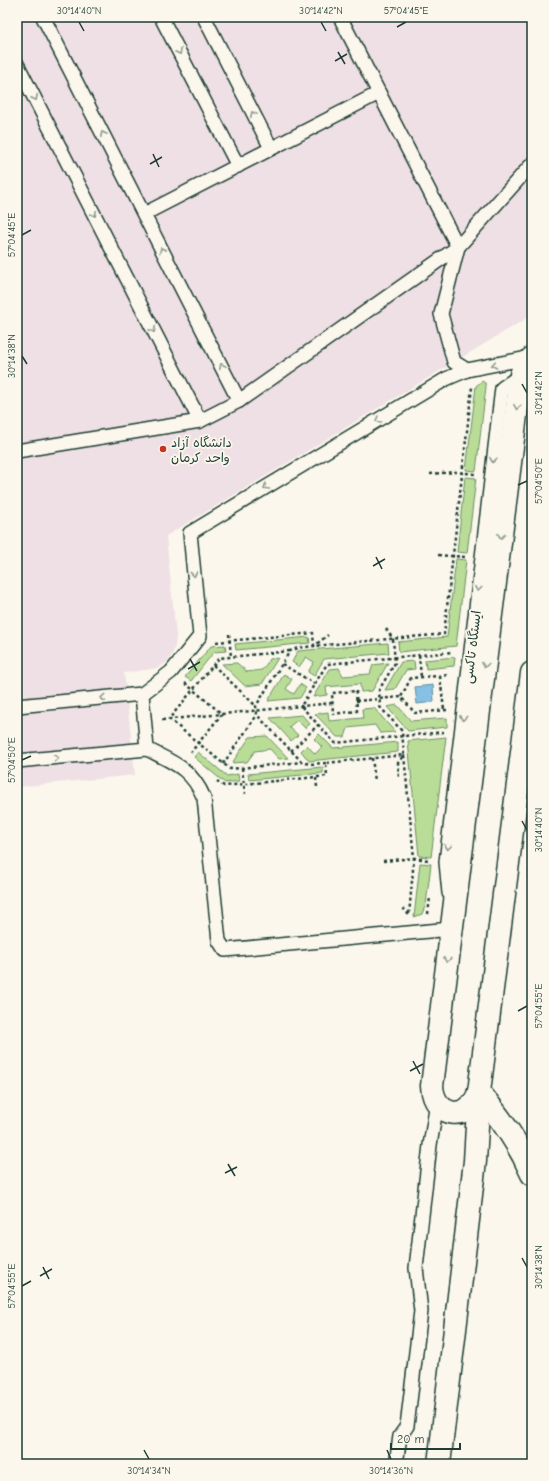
<svg xmlns="http://www.w3.org/2000/svg" width="549" height="1481" font-family="'Comic Neue','Playpen Sans Arabic',sans-serif">
  <style>
    .built { fill: #eee0e4 }
    .green { fill: #b9dd97; stroke: #6c8d66 }
    .water { fill: #86c0e5; stroke: #5d8c9e }
    .lines { fill: none; stroke-linecap: round; stroke-linejoin: round }
    .lane-casing { stroke: #1f3d34; stroke-width: 16 }
    .street-casing { stroke: #1f3d34; stroke-width: 25 }
    .secondary-casing { stroke: #1f3d34; stroke-width: 25 }
    .path { stroke: #1f3d34; stroke-width: 2.5; stroke-dasharray: 3 3; stroke-linecap: butt }
    .lane { stroke: #fbf7ec; stroke-width: 13 }
    .street { stroke: #fbf7ec; stroke-width: 22 }
    .secondary { stroke: #fbf7ec; stroke-width: 22 }
    .oneway { stroke: #8d9a90 }
    .ticks { fill: none; stroke: #1f3d34; stroke-width: 1.5 }
    .poi-dot { fill: #c8321e; stroke: #fbf7ec; stroke-width: 1.5 }
    .labels { text-anchor: middle; dominant-baseline: central; stroke-width: 3.5; stroke-linejoin: round; paint-order: stroke }
    .poi-label { font-size: 13px; fill: #1f3d34; stroke: #fbf7ec; text-anchor: start }
    .street-label { font-size: 13px; fill: #1f3d34; stroke: #fbf7ec }
    .neatline { fill: none; stroke: #1f3d34; stroke-width: 1.5 }
    .ticks-label { font-size: 10px; text-anchor: middle; fill: #1f3d34 }
  </style>
  <rect width="100%" height="100%" fill="#fbf7ec"/>
  <filter id="ink" filterUnits="userSpaceOnUse"><feTurbulence type="fractalNoise" baseFrequency=".025" numOctaves="2"/><feDisplacementMap in="SourceGraphic" scale="8" xChannelSelector="R" yChannelSelector="G"/><feConvolveMatrix kernelMatrix="1 2 1 2 8 2 1 2 1" color-interpolation-filters="sRGB"/></filter>
  <g filter="url(#ink)">
    <!-- built -->
    <path class="built" d="M17,17H532V315L166,536L176,636L175,646L172,655L166,663L158,668L124,673L135,775L17,787Z"/>
    <!-- green -->
    <g class="green">
      <path d="M482,381L485,383L486,387L476,471L466,470L476,386Z"/>
      <path d="M465,477L476,478L467,553L457,552Z"/>
      <path d="M456,559L466,560L456,646L399,652L398,642L447,637Z"/>
      <path d="M309,637L310,643L236,650L235,644Z"/>
      <path d="M388,643L389,653L324,659L314,676L308,672L314,662L306,657L299,667L292,662L298,651Z"/>
      <path d="M225,645L226,651L214,652L191,681L185,677L211,646Z"/>
      <path d="M455,657L454,666L426,669L425,660Z"/>
      <path d="M278,658L262,684L245,686L222,664L237,663L247,672L262,670L270,659Z"/>
      <path d="M414,661L415,669L406,670L395,689L385,690L401,662Z"/>
      <path d="M388,663L372,691L361,692L360,684L326,687L327,695L313,697L330,669L339,668L343,676L370,674L373,665Z"/>
      <path d="M284,674L292,679L286,689L294,694L300,684L306,688L300,698L268,701Z"/>
      <path d="M397,705L411,721L447,718V727L408,731L387,707Z"/>
      <path d="M374,708L395,732L380,733L375,725L348,728L345,737H337L315,714L328,712L329,721L363,718L362,709Z"/>
      <path d="M302,715L310,724L305,728L297,720L289,727L298,735L291,741L270,718Z"/>
      <path d="M319,734L333,748L398,742V752L309,761L301,751L307,745L315,754L322,747L314,739Z"/>
      <path d="M267,736L288,758L279,759L270,749L255,751L247,762L232,763L250,737Z"/>
      <path d="M446,737L431,857L419,856L408,741Z"/>
      <path d="M198,752L227,776L238,774L239,781L225,783L194,757Z"/>
      <path d="M323,767V773L249,780L248,774Z"/>
      <path d="M420,863L431,864L426,904L422,914L414,917Z"/>
    </g>
    <!-- water -->
    <path class="water" d="M433,685L434,702L417,704L415,687Z"/>
    <g class="lines">
      <defs>
        <g id="lane">
          <path d="M43,17L239,401"/>
          <path d="M161,17L238,166"/>
          <path d="M204,17L271,148"/>
          <path d="M340,17L458,247L441,314L454,362L467,370"/>
          <path d="M17,64L200,421"/>
          <path d="M144,214L379,93"/>
          <path d="M17,451L200,421L239,401L458,247L532,164"/>
          <path d="M17,706L142,694"/>
          <path d="M17,761L147,749"/>
          <path d="M449,893L446,862L502,388L521,375"/>
          <path d="M451,922V929L225,950L219,941L204,798C191,768 174,763 147,749L142,694L171,672L200,636L190,533L446,379L467,370L532,357"/>
          <path d="M396,1464L400,1436L407,1426L421,1311L416,1268L430,1145L437,1103"/>
        </g>
        <g id="street">
          <path d="M479,1092C501,1119 518,1142 532,1174"/>
          <path d="M439,1464L475,1161L479,1092"/>
        </g>
        <path id="secondary" d="M532,358L524,366L521,375L432,1086C434,1118 469,1123 479,1092L532,673"/>
      </defs>
      <!-- lane casing -->
      <use href="#lane" class="lane-casing"/>
      <!-- street casing -->
      <use href="#street" class="street-casing"/>
      <!-- secondary casing -->
      <use href="#secondary" class="secondary-casing"/>
      <!-- path -->
      <g class="path">
        <path d="M430,474L456,472L475,474"/>
        <path d="M438,555L465,557"/>
        <path d="M386,629L393,639L395,663L379,690L380,707L402,731L404,755L398,763L399,778"/>
        <path d="M229,634L231,657"/>
        <path d="M216,642L313,633L314,646L444,634L472,387"/>
        <path d="M290,651L219,658L169,719L230,769L302,762"/>
        <path d="M419,655L421,677"/>
        <path d="M282,664L315,684"/>
        <path d="M213,665L256,706"/>
        <path d="M440,676L444,710"/>
        <path d="M185,683L222,714L191,752"/>
        <path d="M356,691L357,711L333,714L332,693Z"/>
        <path d="M356,701L401,697"/>
        <path d="M447,710L415,713L401,697L411,678L450,675"/>
        <path d="M162,720L332,703"/>
        <path d="M444,732L335,743L301,706L327,664L452,652"/>
        <path d="M291,751L318,725"/>
        <path d="M372,758L375,781"/>
        <path d="M326,763L310,764L302,762L257,715L256,706L290,651L298,648L314,646L328,635"/>
        <path d="M223,764L257,715"/>
        <path d="M242,768L245,794"/>
        <path d="M316,778L317,787"/>
        <path d="M217,781L224,786L327,776L326,763L404,755L414,858L428,860"/>
        <path d="M383,861L414,858L409,915"/>
        <path d="M403,908L409,915"/>
        <path d="M428,914L430,897"/>
      </g>
      <!-- lane -->
      <use href="#lane" class="lane"/>
      <!-- street -->
      <use href="#street" class="street"/>
      <!-- secondary -->
      <use href="#secondary" class="secondary"/>
    </g>
    <!-- one-way arrows -->
    <defs><path id="oneway-chevron" d="M-2-3.5L2.5 0L-2 3.5" fill="none" stroke-width="1.6" stroke-linecap="round" stroke-linejoin="round"/></defs>
    <g class="oneway">
      <use href="#oneway-chevron" transform="translate(179 52) rotate(63)"/>
      <use href="#oneway-chevron" transform="translate(35 98) rotate(63)"/>
      <use href="#oneway-chevron" transform="translate(253 114) rotate(-117)"/>
      <use href="#oneway-chevron" transform="translate(103 134) rotate(-117)"/>
      <use href="#oneway-chevron" transform="translate(94 214) rotate(63)"/>
      <use href="#oneway-chevron" transform="translate(162 250) rotate(-117)"/>
      <use href="#oneway-chevron" transform="translate(153 330) rotate(63)"/>
      <use href="#oneway-chevron" transform="translate(494 365) rotate(168)"/>
      <use href="#oneway-chevron" transform="translate(222 366) rotate(-117)"/>
      <use href="#oneway-chevron" transform="translate(517 407) rotate(97)"/>
      <use href="#oneway-chevron" transform="translate(378 420) rotate(149)"/>
      <use href="#oneway-chevron" transform="translate(493 460) rotate(97)"/>
      <use href="#oneway-chevron" transform="translate(266 487) rotate(149)"/>
      <use href="#oneway-chevron" transform="translate(501 536) rotate(97)"/>
      <use href="#oneway-chevron" transform="translate(194 574) rotate(84)"/>
      <use href="#oneway-chevron" transform="translate(478 589) rotate(97)"/>
      <use href="#oneway-chevron" transform="translate(485 665) rotate(97)"/>
      <use href="#oneway-chevron" transform="translate(103 698) rotate(174)"/>
      <use href="#oneway-chevron" transform="translate(463 718) rotate(97)"/>
      <use href="#oneway-chevron" transform="translate(56 758) rotate(-6)"/>
      <use href="#oneway-chevron" transform="translate(448 847) rotate(97)"/>
      <use href="#oneway-chevron" transform="translate(447 960) rotate(97)"/>
    </g>
  </g>
  <!-- ticks -->
  <path class="ticks" d="M79,22L84,31M321,22L326,31M397,27L406,22M338,52L345,64M335,61L347,54M153,154L159,167M150,164L162,157M22,235L31,230M22,356L27,364M522,384L527,393M518,485L527,481M376,557L382,569M373,566L385,559M190,659L197,671M188,669L200,662M22,760L31,756M522,821L527,830M518,1011L527,1006M413,1061L420,1074M410,1071L423,1064M228,1164L235,1176M225,1173L237,1167M522,1258L527,1267M43,1267L49,1279M40,1276L52,1269M22,1286L31,1281M144,1450L149,1459M387,1450L391,1459"/>
  <!-- markers -->
  <circle class="poi-dot" cx="163" cy="449" r="4"/>
  <g class="labels">
    <!-- poi labels -->
    <g class="poi-label">
      <text x="171" y="442">دانشگاه آزاد<tspan x="171" dy="15">واحد کرمان</tspan></text>
    </g>
    <!-- street labels -->
    <g class="street-label">
      <text transform="translate(472 647) rotate(-83)">ایستگاه تاکسی</text>
    </g>
  </g>
  <!-- margin -->
  <rect width="549" height="1481" fill="none" stroke="#fbf7ec" stroke-width="44"/>
  <!-- scale -->
  <path d="M391 1443v6h69v-6" fill="none" stroke="#1f3d34" stroke-width="2"/>
  <text x="397" y="1443" font-size="12" fill="#1f3d34" stroke="#fbf7ec" stroke-width="3" paint-order="stroke">20 m</text>
  <rect x="22" y="22" width="505" height="1437" class="neatline"/>
  <g class="ticks-label">
    <text x="79" y="14">30°14'40"N</text>
    <text x="321" y="14">30°14'42"N</text>
    <text x="406" y="14">57°04'45"E</text>
    <text transform="translate(11 235) rotate(-90)" y="4">57°04'45"E</text>
    <text transform="translate(11 356) rotate(-90)" y="4">30°14'38"N</text>
    <text transform="translate(538 393) rotate(-90)" y="4">30°14'42"N</text>
    <text transform="translate(538 481) rotate(-90)" y="4">57°04'50"E</text>
    <text transform="translate(11 760) rotate(-90)" y="4">57°04'50"E</text>
    <text transform="translate(538 830) rotate(-90)" y="4">30°14'40"N</text>
    <text transform="translate(538 1006) rotate(-90)" y="4">57°04'55"E</text>
    <text transform="translate(538 1267) rotate(-90)" y="4">30°14'38"N</text>
    <text transform="translate(11 1286) rotate(-90)" y="4">57°04'55"E</text>
    <text x="149" y="1474">30°14'34"N</text>
    <text x="391" y="1474">30°14'36"N</text>
  </g>
</svg>
